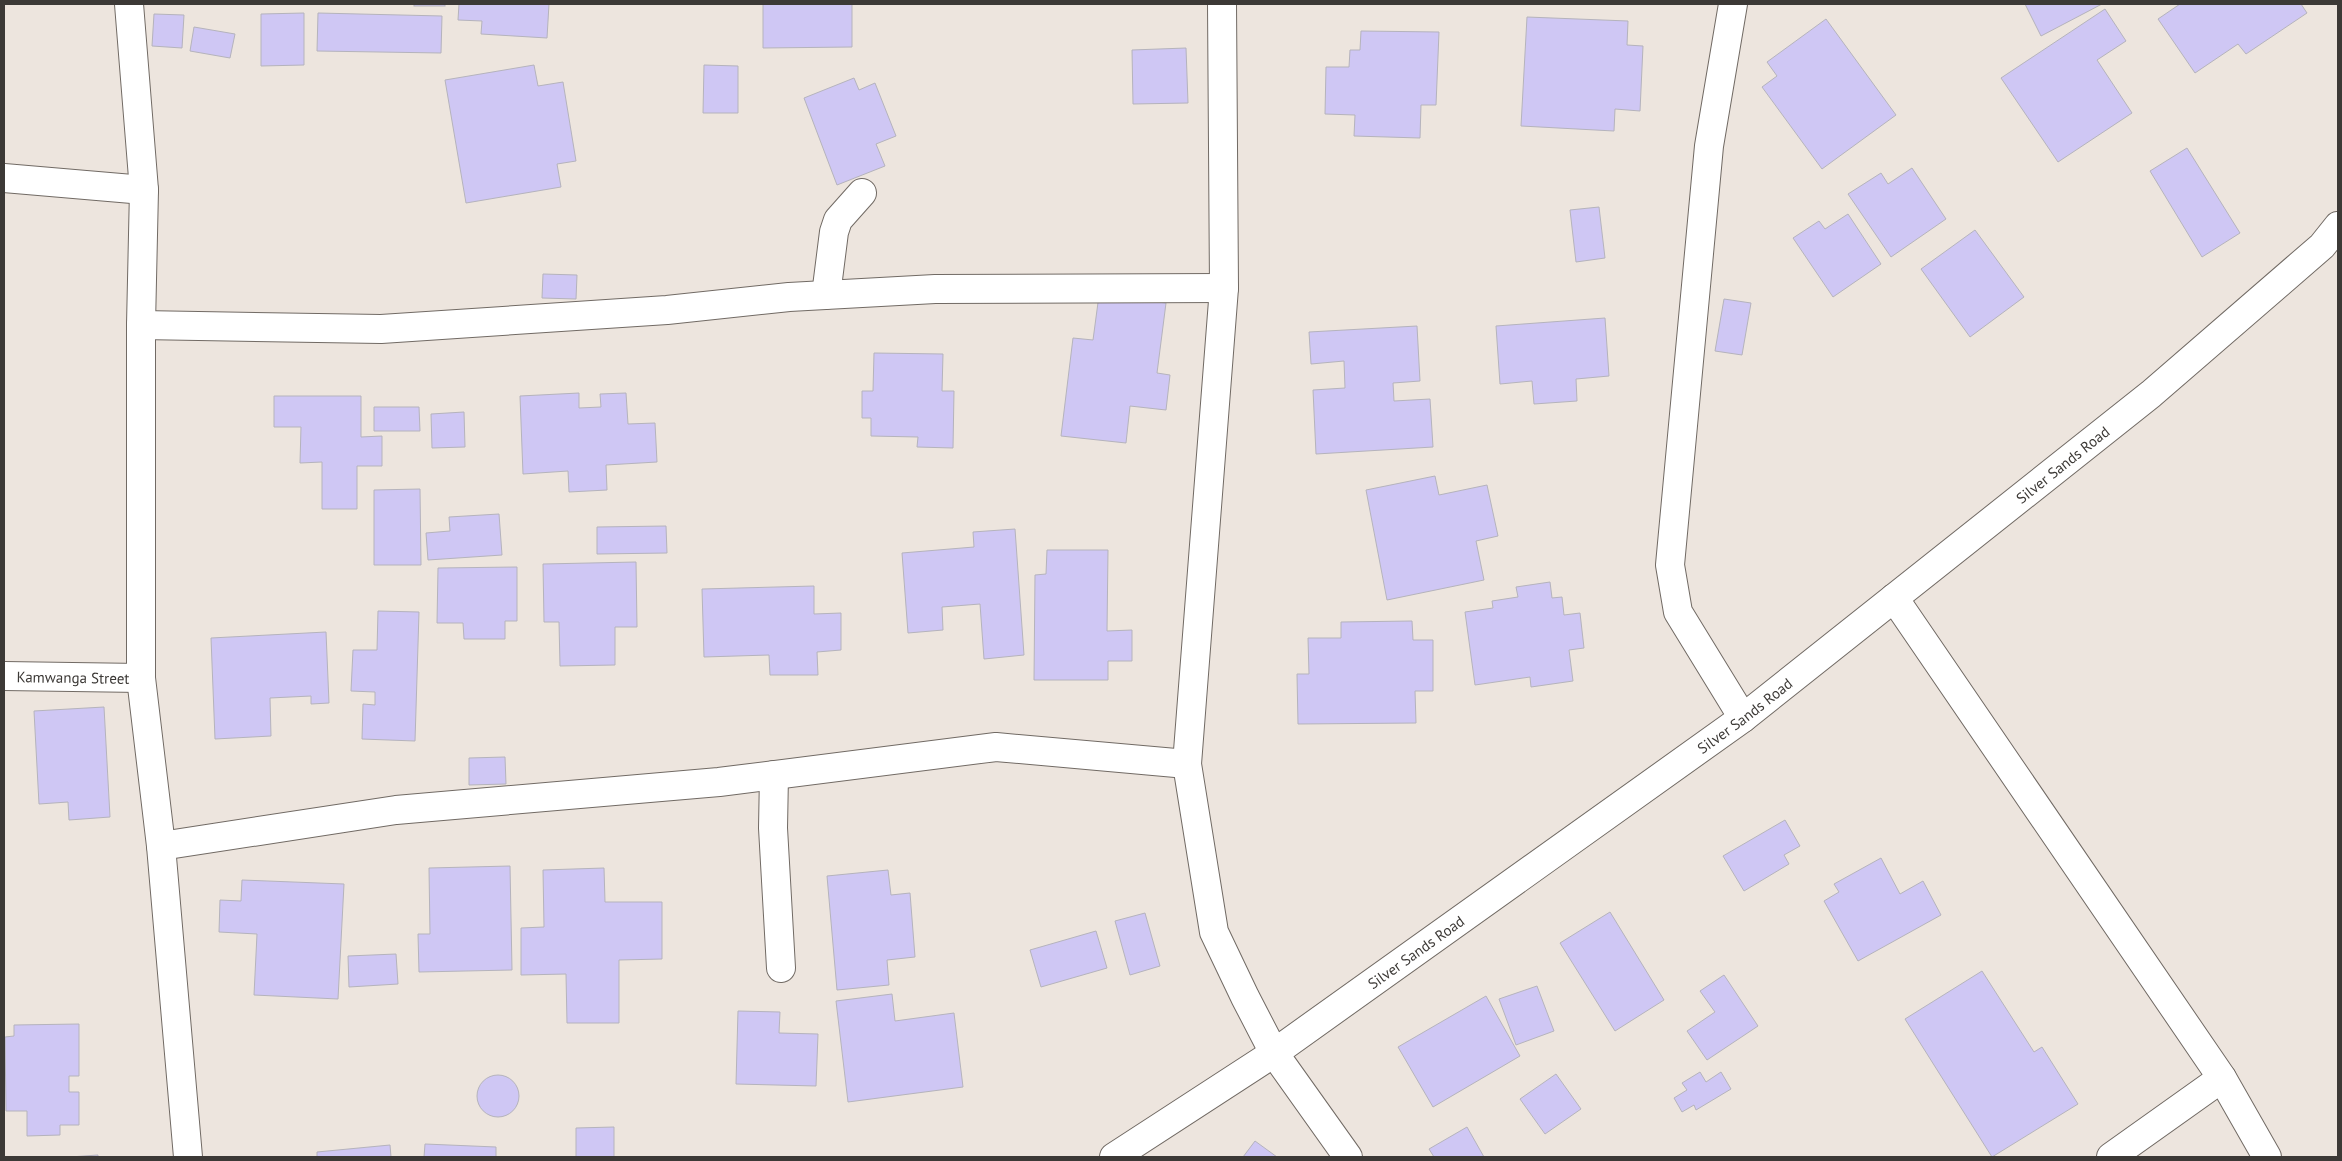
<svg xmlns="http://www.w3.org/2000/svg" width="2342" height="1161" font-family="'PT Sans',sans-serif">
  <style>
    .building { fill: #cfc7f4; stroke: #b5b3bc }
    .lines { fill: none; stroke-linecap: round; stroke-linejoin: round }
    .minor-casing { stroke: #716a64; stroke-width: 30 }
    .tertiary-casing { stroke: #716a64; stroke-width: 30 }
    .minor { stroke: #fff; stroke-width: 28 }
    .tertiary { stroke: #fff; stroke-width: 28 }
    .labels { text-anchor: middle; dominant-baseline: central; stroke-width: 5; stroke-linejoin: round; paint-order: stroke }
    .street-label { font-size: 15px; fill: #3c3936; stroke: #ede5de }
  </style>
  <rect width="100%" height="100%" fill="#ede5de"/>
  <!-- building -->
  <g class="building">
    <rect x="414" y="4" width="31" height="2"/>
    <path d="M459,4H549L547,38L481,34L482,21L458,20Z"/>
    <path d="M763,4H852V47L763,48Z"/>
    <path d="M2025,4H2102L2041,36Z"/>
    <path d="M2180,4H2301L2307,13L2246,54L2238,44L2195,73L2158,19Z"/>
    <path d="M2105,9L2126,41L2097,60L2132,113L2058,162L2001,78Z"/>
    <path d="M304,13V65L261,66V14Z"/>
    <path d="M318,13L442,16L441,53L317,51Z"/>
    <path d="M154,14L184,15L182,48L152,46Z"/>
    <path d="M1527,17L1628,21L1627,45L1643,46L1640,111L1615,109L1614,131L1521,126Z"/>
    <path d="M1826,19L1896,115L1822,169L1762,87L1777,76L1767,62Z"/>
    <path d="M194,27L235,34L230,58L190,51Z"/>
    <path d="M1361,31L1439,32L1436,105H1421L1420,138L1354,136L1355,115L1325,114L1326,67H1349L1350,50H1360Z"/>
    <path d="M1186,48L1188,103L1133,104L1132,50Z"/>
    <path d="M534,65L538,86L563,82L576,161L557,164L561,187L466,203L445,80Z"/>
    <path d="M704,65L738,66V113H703Z"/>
    <path d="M854,78L859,90L875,83L896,136L876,144L885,166L837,185L804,98Z"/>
    <path d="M2187,148L2240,233L2202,257L2150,171Z"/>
    <path d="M1912,168L1946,219L1891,257L1848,194L1881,173L1888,184Z"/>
    <path d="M1599,207L1605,258L1576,262L1570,210Z"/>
    <path d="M1848,214L1881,264L1833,297L1793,238L1819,221L1825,229Z"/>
    <path d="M1975,230L2024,297L1970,337L1921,269Z"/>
    <path d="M543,274L577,275L576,299L542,298Z"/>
    <path d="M1099,295L1166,303L1157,373L1170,375L1166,410L1130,406L1126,443L1061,436L1073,338L1093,340Z"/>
    <path d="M1724,299L1751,303L1742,355L1715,351Z"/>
    <path d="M1605,318L1609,376L1576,379L1577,401L1534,404L1532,381L1500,384L1496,326Z"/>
    <path d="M1417,326L1420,381L1393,383L1394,401L1430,399L1433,447L1316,454L1313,390L1345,388L1344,361L1311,364L1309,332Z"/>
    <path d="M874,353L943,354L942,391H954L953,448L917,447L918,437L871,436V418H862V391H873Z"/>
    <path d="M579,393V408L601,407L600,394L626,393L628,424L655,423L657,462L606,465L607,490L569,492L568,471L523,474L520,396Z"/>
    <path d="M274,396H361V437L382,436V466H357V509H322V462L300,463L301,427H274Z"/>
    <path d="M374,407H419L420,431H374Z"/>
    <path d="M464,412L465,447L432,448L431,414Z"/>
    <path d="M1435,476L1439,495L1487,485L1498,536L1476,541L1484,580L1387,600L1366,490Z"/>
    <path d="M420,489L421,565H374V490Z"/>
    <path d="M499,514L502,555L428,560L426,533L450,531L449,517Z"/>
    <path d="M666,526L667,553L597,554V527Z"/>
    <path d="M1015,529L1024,655L984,659L980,604L942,607L943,630L908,633L902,553L974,547L973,532Z"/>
    <path d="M1047,550H1108L1107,631L1132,630V661H1108V680H1034L1035,575L1046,574Z"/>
    <path d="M636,562L637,627H615V665L560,666L559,622H544L543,564Z"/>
    <path d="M517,567V621H505V639H464L463,623H437L438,568Z"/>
    <path d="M1550,582L1552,598L1562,597L1564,615L1580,613L1584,648L1569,650L1573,681L1531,687L1530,677L1475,685L1465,612L1493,608L1492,601L1518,597L1516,587Z"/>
    <path d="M814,586V614L841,613V650L817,652L818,675H770L769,655L704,657L702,589Z"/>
    <path d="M378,611L419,612L415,741L362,739L363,704L375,705V692L351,691L353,650H377Z"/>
    <path d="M1412,621L1413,640H1433V691H1415L1416,723L1298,724L1297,674H1309L1308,638H1341V622Z"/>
    <path d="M326,632L329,703L311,704V696L270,698L271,736L215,739L211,638Z"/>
    <path d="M104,707L110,817L69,820L68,802L39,804L34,711Z"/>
    <path d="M505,757L506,784L469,785V758Z"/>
    <path d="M1785,820L1800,846L1784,855L1789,864L1744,891L1723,856Z"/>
    <path d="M1881,858L1900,894L1923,881L1941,915L1858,961L1824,901L1839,892L1834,884Z"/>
    <path d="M510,866L512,970L419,972L418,934H430L429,868Z"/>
    <path d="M604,868L605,902H662V959L619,960V1023H567L566,974L521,975V928L544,927L543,870Z"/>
    <path d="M888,870L891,895L910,893L915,957L887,960L889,985L837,990L827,876Z"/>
    <path d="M242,880L344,884L338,999L254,995L257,934L219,932L220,900L241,901Z"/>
    <path d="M1610,912L1664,1000L1615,1031L1560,943Z"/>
    <path d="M1145,913L1160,966L1130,975L1115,921Z"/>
    <path d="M1096,931L1107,968L1041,987L1030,950Z"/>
    <path d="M396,954L398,984L349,987L348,956Z"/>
    <path d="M1982,971L2034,1052L2042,1047L2078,1104L1992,1157L1905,1019Z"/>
    <path d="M1724,975L1758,1026L1707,1060L1687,1031L1715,1012L1700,991Z"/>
    <path d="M1537,986L1554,1031L1516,1045L1499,999Z"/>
    <path d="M892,994L895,1021L954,1013L963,1087L848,1102L836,1001Z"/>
    <path d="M1486,996L1520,1056L1433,1107L1398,1047Z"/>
    <path d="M738,1011L780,1012L779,1033L818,1034L816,1086L736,1084Z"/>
    <path d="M79,1024V1076H69V1092H79V1125H60V1135L27,1136V1111H6L5,1037L14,1036V1025Z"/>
    <path d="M1700,1072L1706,1082L1721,1072L1731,1089L1696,1110L1694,1105L1682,1112L1674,1098L1687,1090L1682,1083Z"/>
    <path d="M1556,1074L1581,1109L1545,1134L1520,1099Z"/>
    <circle cx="498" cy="1096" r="21"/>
    <path d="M614,1127V1157H576V1128Z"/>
    <path d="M1467,1127L1484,1157H1434L1429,1149Z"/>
    <path d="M1255,1141L1277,1157H1243Z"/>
    <path d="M425,1144L496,1147V1157H424Z"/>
    <path d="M390,1145L391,1157H317V1152Z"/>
    <path d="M98,1155V1157H70Z"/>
  </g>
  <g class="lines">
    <defs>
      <g id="minor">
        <path d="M129,4L144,190L141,325V678L161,846L188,1157"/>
        <path d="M1222,4L1224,288L1187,764L1214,932L1245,997L1274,1053L1348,1157"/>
        <path d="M1733,4L1709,146L1670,565L1678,612L1743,718"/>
        <path d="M4,178L144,190"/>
        <path d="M826,295L834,232L838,220L862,193"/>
        <path d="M141,325L381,329L667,310L789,297L935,289L1224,288"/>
        <path d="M1894,598L2222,1078L2267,1157"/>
        <path id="s1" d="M4,676L141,678"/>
        <path d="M774,775L773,828L781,968"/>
        <path d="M161,846L396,810L719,782L996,747L1187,764"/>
        <path d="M2111,1157L2222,1078"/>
      </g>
      <g id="tertiary">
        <path id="s2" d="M1114,1157L1274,1053L1743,718L2151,394L2322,246L2338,226"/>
      </g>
    </defs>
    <!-- minor casing -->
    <use href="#minor" class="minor-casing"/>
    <!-- tertiary casing -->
    <use href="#tertiary" class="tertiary-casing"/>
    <!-- minor -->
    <use href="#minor" class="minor"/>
    <!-- tertiary -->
    <use href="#tertiary" class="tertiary"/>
  </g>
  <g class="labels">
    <!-- street labels -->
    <g class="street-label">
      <text stroke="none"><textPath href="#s2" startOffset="1175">Silver Sands Road</textPath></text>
      <text stroke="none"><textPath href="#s1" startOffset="69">Kamwanga Street</textPath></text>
      <text stroke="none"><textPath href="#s2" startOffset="770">Silver Sands Road</textPath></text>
      <text stroke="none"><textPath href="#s2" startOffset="365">Silver Sands Road</textPath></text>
    </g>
  </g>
  <!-- border -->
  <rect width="2342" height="1161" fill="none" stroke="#3c3936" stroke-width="10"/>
</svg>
